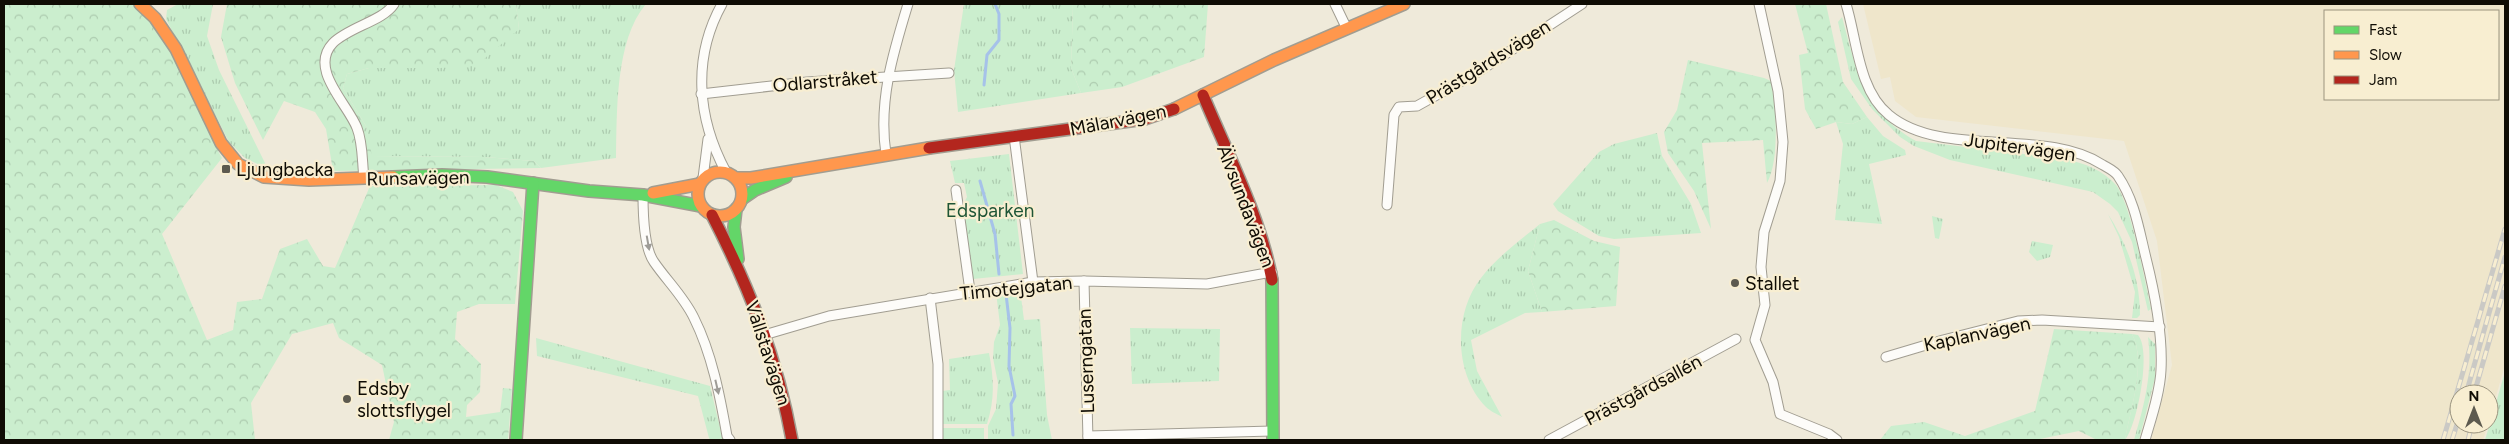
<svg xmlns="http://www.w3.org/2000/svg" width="2509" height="444" font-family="Figtree,sans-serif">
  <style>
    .built { fill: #efe6cb; fill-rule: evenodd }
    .grass { fill: url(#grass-tufts) }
    .forest { fill: url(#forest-crowns) }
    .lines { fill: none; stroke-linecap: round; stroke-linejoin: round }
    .stream { stroke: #a6c2e9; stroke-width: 3 }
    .street-casing { stroke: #a19d91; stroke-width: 11 }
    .fast-casing { stroke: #a19d91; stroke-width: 14 }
    .slow-casing { stroke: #a19d91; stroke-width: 14 }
    .jam-casing { stroke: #a19d91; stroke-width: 14 }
    .street { stroke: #fdfcf9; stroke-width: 9 }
    .fast { stroke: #63d668; stroke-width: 11 }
    .slow { stroke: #ff974d; stroke-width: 11 }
    .jam { stroke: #b3261e; stroke-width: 11 }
    .rail-casing { stroke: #cac9c5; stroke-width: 5 }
    .rail { stroke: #f8eed1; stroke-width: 3; stroke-dasharray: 9; stroke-linecap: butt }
    .oneway { fill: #9e9c97 }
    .poi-dot { fill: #5d5a4f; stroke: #f8eed1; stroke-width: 2 }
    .labels { text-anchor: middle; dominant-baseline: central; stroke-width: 4.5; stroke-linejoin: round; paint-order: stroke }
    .street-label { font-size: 19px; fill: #0f0c04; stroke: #f8eed1 }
    .poi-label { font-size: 19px; fill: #0f0c04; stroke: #f8eed1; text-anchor: start }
    .park-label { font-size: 19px; fill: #1e5536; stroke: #f8eed1 }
  </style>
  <defs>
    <pattern id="grass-tufts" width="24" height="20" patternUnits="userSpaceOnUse" patternTransform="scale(1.25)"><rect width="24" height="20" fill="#cbeece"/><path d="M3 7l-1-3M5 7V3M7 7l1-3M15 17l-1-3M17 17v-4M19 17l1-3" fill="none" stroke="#adcbaf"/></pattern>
    <pattern id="forest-crowns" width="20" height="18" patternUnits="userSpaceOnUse" patternTransform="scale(1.25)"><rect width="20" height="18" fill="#cbeece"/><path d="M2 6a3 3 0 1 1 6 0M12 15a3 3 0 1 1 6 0" fill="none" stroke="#adcbaf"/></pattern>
  </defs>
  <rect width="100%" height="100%" fill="#efeada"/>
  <!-- built -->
  <path class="built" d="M1863,4H2505V365L2489,421V394H2459V424H2488L2483,440H2151L2172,365L2157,241L2124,141L1916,117L1895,101L1890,77L1881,79ZM2325,11H2498V99H2325Z"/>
  <!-- grass -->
  <g class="grass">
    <path d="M178,4H213L207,36L219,70L265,163L264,167L245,158L229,142L166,19L167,10Z"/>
    <path d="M516,4H646C615,40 617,112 616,158L541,168L534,161L484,157L371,156L366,126L343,88L347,74L369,68H440L519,29Z"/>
    <path d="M964,4H1073L1071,68L1081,93L958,112L954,70Z"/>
    <path d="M1842,17C1857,72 1863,111 1916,141L2065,159C2084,163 2103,170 2116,185C2131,204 2145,282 2151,309L2148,311L2132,242L2118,212L2110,204L2093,192L1950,160L1914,146L1900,137L1872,109L1851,79L1838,22Z"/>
    <path d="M1867,117L1883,136L1905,150L1906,155L1869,164L1882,224L1835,220L1843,144L1836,122L1852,124Z"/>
    <path d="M1657,133L1662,156L1691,204L1701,233L1614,239L1599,236L1558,211L1553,204L1599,152L1614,144Z"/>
    <path d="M1009,154L1023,274L973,279L963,205L967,197L964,183H955L950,161Z"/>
    <path d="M2108,214C2127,244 2140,278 2140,315L2137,318H2132L2135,292L2119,237Z"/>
    <path d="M1932,216L1943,219L1939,239L1935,238Z"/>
    <path d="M1540,224L1528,271L1542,312L1525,313L1471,340L1477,371L1502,417C1497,414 1490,411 1486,407C1454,375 1453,313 1481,278C1497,257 1519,241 1540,224Z"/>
    <path d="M2032,241L2053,245L2050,257L2037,261L2029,252Z"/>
    <path d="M1020,289L1024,320L1040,319L1047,415L1052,440H988V426L996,409L998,383L993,358L994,342L1000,325L996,292Z"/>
    <path d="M1130,328L1220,329L1219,381L1132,384Z"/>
    <path d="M2132,334L2138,335C2152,351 2137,426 2125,440C2130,410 2147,362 2132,334Z"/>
    <path d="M2148,337L2155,344V378L2139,440H2134C2144,406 2153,373 2148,337Z"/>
    <path d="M536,338L710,386L723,440H710L709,438L698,396L537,356Z"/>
    <path d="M989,353C994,379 995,399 987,424H942V391L950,390L949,359Z"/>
    <path d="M2505,372V440H2485Z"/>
    <rect x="942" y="428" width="42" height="12"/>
  </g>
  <!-- forest -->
  <g class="forest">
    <path d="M4,4H133C171,27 200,117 222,158L162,234L207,340L233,330L237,302L262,299L280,249L307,239L323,266L335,268L370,186L496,185L513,192L523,211L515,304H479L457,312L455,339L481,364L480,392L467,405L466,417L500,412L503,388L512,389L508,440H389L394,422L382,365L339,338L333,323L292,334L251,403L255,440H4Z"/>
    <path d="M227,4H516L519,29L478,64L440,68H369L347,74L343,88L366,126L372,156L484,157L534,161L541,168L333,171L326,129L315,112L284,101L263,140L235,83L221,37Z"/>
    <path d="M1073,4H1208L1204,57L1122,87L1081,93L1071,68Z"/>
    <path d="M1795,4H1826L1843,82L1867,117L1852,124L1836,122L1816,129L1805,109L1799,55L1808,53Z"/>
    <path d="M1688,60L1764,78L1771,81C1776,107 1780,160 1767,183L1763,140L1702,143L1711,229L1694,191L1668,153L1664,132L1677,110Z"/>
    <path d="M1554,220L1594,241L1620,247L1616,306L1542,312L1528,271L1540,224Z"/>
    <path d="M2054,329L2132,334C2147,362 2130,410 2125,440H2097L2079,431L2035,440H1880L1891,426L1924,422L1965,436L2035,411Z"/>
  </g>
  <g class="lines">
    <!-- stream -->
    <g class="stream">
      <path d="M984,85L987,55L999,40V14L995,4"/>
      <path d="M980,181L995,234L999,274"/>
      <path d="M1006,294L1010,328L1009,366L1015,396L1011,404L1013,435"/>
    </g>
    <defs>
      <g id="street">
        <path d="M722,4C692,58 697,118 726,172"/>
        <path d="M1335,4L1347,29"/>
        <path d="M1759,4L1778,91L1783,142L1780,181L1764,232L1761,267L1765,305L1755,340L1773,382L1780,414L1829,434L1837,440"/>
        <path d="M1846,4C1857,39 1858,90 1889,115C1942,159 2046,127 2103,165C2108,168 2115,171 2118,176C2135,201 2139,230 2146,258C2155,294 2163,333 2161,370C2160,393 2151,419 2145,440"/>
        <path d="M701,94L807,82L949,73"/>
        <path d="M1014,136L1033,282"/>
        <path d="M886,154C878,102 893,53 908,4"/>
        <path d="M364,178C362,162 363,143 357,128C348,104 308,69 333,43C349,27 383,21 394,4"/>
        <path d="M703,178L708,139"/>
        <path d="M956,190L970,291"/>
        <path d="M643,195C643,212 644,248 654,262C667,281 684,297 694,318C712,354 720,396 727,436L730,440"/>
        <path d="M1387,205L1394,115L1399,107L1417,106L1478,72L1582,4"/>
        <path d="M1084,281L1088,440"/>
        <path d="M930,298L938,364V440"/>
        <path d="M764,335L829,316L1033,282L1084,281L1207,284L1272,272"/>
        <path d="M1886,357L1943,340L2018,321L2042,320L2160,327"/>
        <path d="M1088,436L1273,431"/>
        <path d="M1549,440L1736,339"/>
      </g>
      <g id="fast">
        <path d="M393,177L442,175L487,177L589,191L643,195L701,206"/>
        <path d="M742,199L755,190L786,177"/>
        <path d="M736,209L734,227L738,259"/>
        <path d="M1272,280L1273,440"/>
        <path d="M516,440L533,183"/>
      </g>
      <g id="slow">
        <path d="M140,4L155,18L176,49L221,143L238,164L264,177L309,180L393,177"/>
        <path d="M1174,109L1274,60L1404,4"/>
        <circle cx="720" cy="194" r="22"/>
        <path d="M736,178H751L929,148"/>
        <path d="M653,193L700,184"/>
      </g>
      <g id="jam">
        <path d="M1203,95C1228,155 1260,216 1272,280"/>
        <path d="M929,148L1145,119L1174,109"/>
        <path d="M712,215C750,289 777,358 792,440"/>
      </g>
    </defs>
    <!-- street casing -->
    <use href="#street" class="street-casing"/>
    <!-- fast casing -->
    <use href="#fast" class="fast-casing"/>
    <!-- slow casing -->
    <use href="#slow" class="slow-casing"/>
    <!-- jam casing -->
    <use href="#jam" class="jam-casing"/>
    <!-- street -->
    <use href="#street" class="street"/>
    <!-- fast -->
    <use href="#fast" class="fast"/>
    <!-- slow -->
    <use href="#slow" class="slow"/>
    <!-- jam -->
    <use href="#jam" class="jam"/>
    <defs>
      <g id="rail">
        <path d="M2466,394L2505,257"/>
        <path d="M2474,394L2505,286"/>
        <path d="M2443,440L2505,229"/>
        <path d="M2452,440L2459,418"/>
        <path d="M2468,440L2472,424"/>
      </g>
    </defs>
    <!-- rail casing -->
    <use href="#rail" class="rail-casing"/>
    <!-- rail -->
    <use href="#rail" class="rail"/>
  </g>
  <!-- one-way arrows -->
  <defs><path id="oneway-solid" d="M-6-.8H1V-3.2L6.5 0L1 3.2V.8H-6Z" transform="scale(1.25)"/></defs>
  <g class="oneway">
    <use href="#oneway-solid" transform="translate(648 243) rotate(80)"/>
    <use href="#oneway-solid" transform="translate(717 387) rotate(77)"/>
  </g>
  <!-- markers -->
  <g class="poi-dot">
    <rect x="221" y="164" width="10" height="10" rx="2.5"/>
    <circle cx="1735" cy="283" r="5"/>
    <circle cx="347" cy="399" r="5"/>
  </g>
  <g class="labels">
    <!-- street labels -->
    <g class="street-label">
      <text transform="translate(1488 62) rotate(-32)">Prästgårdsvägen</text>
      <text transform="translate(825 81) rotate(-5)">Odlarstråket</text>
      <text transform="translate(1118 120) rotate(-11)">Mälarvägen</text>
      <text transform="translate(2020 147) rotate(8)">Jupitervägen</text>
      <text transform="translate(418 178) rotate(-1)">Runsavägen</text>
      <text transform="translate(1246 206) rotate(69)">Älvsundavägen</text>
      <text transform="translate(1016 288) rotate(-6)">Timotejgatan</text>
      <text transform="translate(1977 334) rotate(-12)">Kaplanvägen</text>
      <text transform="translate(768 353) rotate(72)">Vällstavägen</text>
      <text transform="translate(1086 361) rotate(-92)">Luserngatan</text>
      <text transform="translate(1643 390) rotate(-28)">Prästgårdsallén</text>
    </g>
    <!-- poi labels -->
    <g class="poi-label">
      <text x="236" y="169">Ljungbacka</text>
      <text x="1745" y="283">Stallet</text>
      <text x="357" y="388">Edsby<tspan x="357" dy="22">slottsflygel</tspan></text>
    </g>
    <!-- park labels -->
    <g class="park-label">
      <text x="990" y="210">Edsparken</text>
    </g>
  </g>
  <!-- border -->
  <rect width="2509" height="444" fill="none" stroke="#0f0c04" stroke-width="10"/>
  <!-- legend -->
  <rect x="2324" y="10" width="175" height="90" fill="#f8eed1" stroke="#9b947f"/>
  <rect x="2334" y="26" width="25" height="8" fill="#63d668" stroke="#9b947f"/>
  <text x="2369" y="35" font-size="15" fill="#0f0c04">Fast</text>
  <rect x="2334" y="51" width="25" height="8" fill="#ff974d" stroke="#9b947f"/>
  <text x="2369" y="60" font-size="15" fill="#0f0c04">Slow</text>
  <rect x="2334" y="76" width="25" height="8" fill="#b3261e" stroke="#9b947f"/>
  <text x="2369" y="85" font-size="15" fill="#0f0c04">Jam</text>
  <!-- north arrow -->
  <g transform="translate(2474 409)"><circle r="24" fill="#f8eed1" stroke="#9b947f"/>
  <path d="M0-4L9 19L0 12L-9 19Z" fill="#5d5a4f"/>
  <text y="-8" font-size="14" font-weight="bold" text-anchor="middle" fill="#0f0c04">N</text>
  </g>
</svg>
